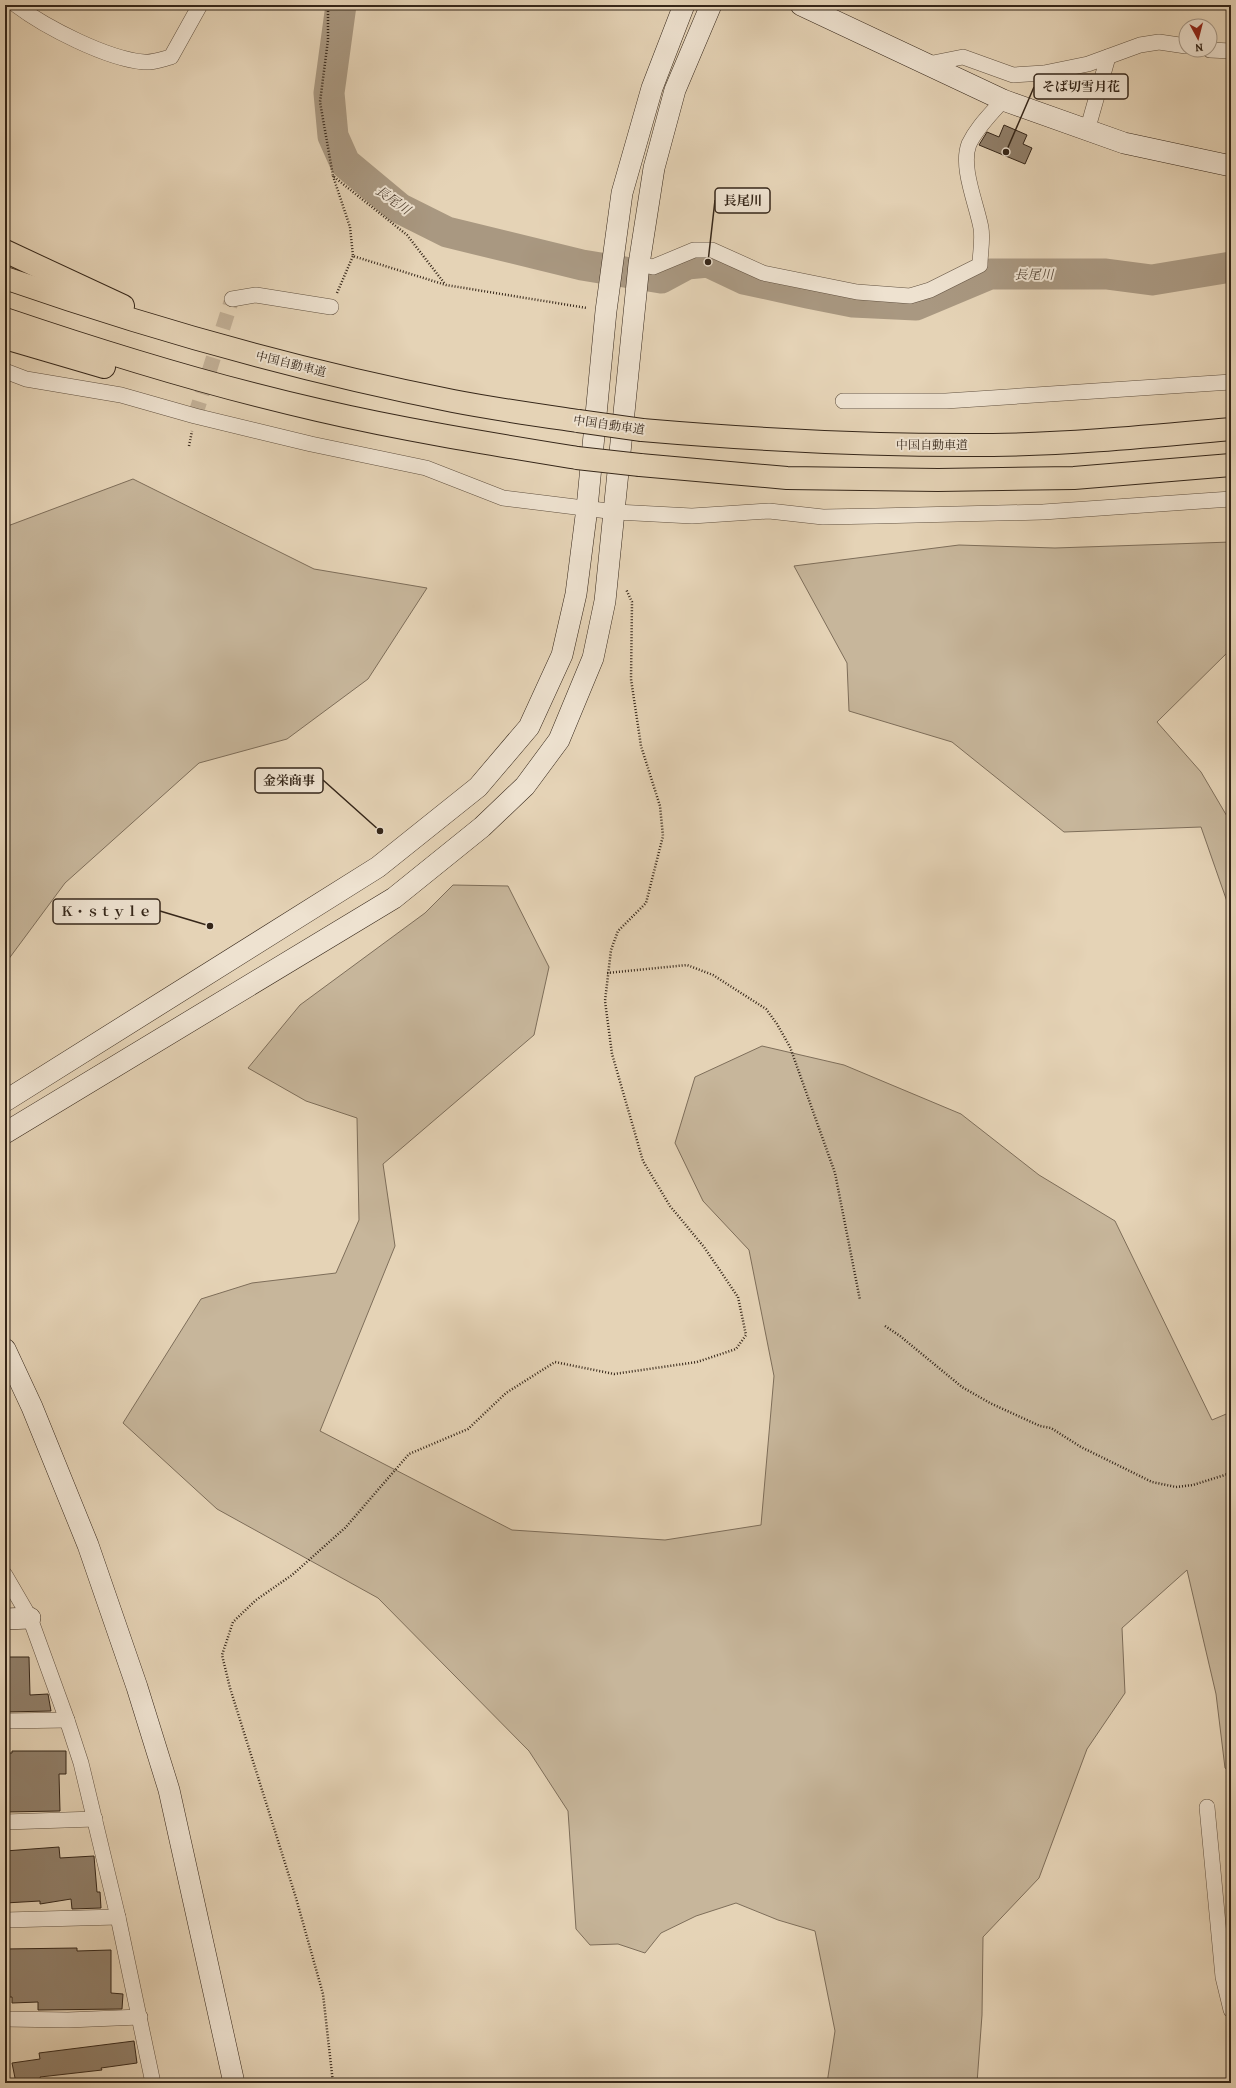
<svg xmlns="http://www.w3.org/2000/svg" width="1236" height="2088" font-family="Alegreya,'Noto Serif JP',serif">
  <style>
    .green { fill: #c7b69b; stroke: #7e6e5a }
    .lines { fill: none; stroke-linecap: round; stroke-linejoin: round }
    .river { stroke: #a99881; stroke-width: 31 }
    .building { fill: #91806b; stroke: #352619 }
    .street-tunnel { stroke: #c2b097; stroke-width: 15; stroke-dasharray: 15 8; stroke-linecap: butt }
    .street-casing { stroke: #615140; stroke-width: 16 }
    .secondary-casing { stroke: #352619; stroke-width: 22 }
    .highway-casing { stroke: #352619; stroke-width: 24 }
    .path { stroke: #352619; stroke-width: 2.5; stroke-dasharray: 1 2; stroke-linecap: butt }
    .street { stroke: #eee2d0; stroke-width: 15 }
    .secondary { stroke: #eee2d0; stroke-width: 21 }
    .highway { stroke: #e5d3b6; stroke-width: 22 }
    .highway-bridge-casing { stroke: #352619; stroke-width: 24; stroke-linecap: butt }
    .highway-bridge { stroke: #e5d3b6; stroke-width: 22 }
    .labels { text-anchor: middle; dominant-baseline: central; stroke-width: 4; stroke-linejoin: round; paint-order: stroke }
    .street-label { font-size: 12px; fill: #352619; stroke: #eee2d0 }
    .water-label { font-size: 13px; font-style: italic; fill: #584838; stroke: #eee2d0 }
    .leader { fill: none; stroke: #352619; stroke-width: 1.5 }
    .callout-dot { fill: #352619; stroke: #eee2d0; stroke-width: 1.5 }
    .callout { fill: #eee2d0; stroke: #352619; stroke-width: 1.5 }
    .callout-label { font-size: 13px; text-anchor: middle; font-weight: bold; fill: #352619 }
  </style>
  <rect width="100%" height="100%" fill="#e5d3b6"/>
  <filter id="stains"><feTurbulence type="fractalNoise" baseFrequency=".005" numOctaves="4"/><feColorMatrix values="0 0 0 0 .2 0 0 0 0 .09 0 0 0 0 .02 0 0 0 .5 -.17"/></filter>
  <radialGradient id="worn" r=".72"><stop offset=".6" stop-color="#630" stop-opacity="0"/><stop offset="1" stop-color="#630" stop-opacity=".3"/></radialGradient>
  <!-- green -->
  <g class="green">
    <path d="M133,479L314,569L427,588L368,679L287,739L199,763L65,883L5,964V527Z"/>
    <path d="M1231,542V649L1157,722L1201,772L1231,823V913L1201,827L1064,832L952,742L849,711L847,663L794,566L959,545L1055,548Z"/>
    <path d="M453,885L508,886L549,967L534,1035L383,1164L395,1246L320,1431L512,1530L665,1540L761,1525L774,1376L749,1250L703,1201L675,1143L695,1077L762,1046L844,1065L961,1114L1039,1175L1115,1221L1212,1420L1231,1412V1772L1225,1768L1216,1694L1187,1570L1122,1628L1125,1693L1087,1749L1039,1878L983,1937L982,2015L977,2083H827L835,2031L815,1931L778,1920L736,1903L696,1916L661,1933L645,1953L618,1944L590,1945L576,1929L568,1811L529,1751L378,1598L217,1509L123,1423L201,1299L252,1283L336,1273L359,1220L357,1118L306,1101L248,1068L300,1005L425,913Z"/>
  </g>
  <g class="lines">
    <!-- river -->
    <path class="river" d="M341,5L329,93L333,136L345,163L399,208L447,232L582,265L661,278L687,264L708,262L744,279L808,293L853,302L916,305L990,274H1106L1152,280L1231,267"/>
  </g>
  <!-- building -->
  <g class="building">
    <path d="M1004,125L1027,135L1023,144L1032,148L1025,164L979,145L987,132L999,137Z"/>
    <path d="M5,1657H29L30,1695L48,1694L51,1711L5,1712Z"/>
    <path d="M12,1751H66V1774H59L60,1811L5,1812V1753H12Z"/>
    <path d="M59,1847L60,1858L94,1856L97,1892H100L101,1908L72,1909L71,1899L40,1904V1901L5,1903V1851Z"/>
    <path d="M77,1948V1951L111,1950V1993L123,1994L122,2009L38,2010V2002L12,2003V1997H5V1949Z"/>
    <path d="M134,2041L137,2063L101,2068L102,2070L40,2077L41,2081L16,2083L12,2063L40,2059L39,2053Z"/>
  </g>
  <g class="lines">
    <!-- street-tunnel -->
    <path class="street-tunnel" d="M195,416L232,299"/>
    <defs>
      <g id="street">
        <path d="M16,5C45,27 107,59 144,62C152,63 163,59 171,57L200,5"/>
        <path d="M1210,50L1231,51"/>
        <path d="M928,64L963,57L1013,75L1044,73L1088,64L1140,45L1159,42L1186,46"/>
        <path d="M1087,131L1108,57"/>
        <path d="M639,264L653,267L694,250H712L763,273L857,292L910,296L930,290L980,265C980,254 983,240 981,228C977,205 960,167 969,144C977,127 991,114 1003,100"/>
        <path d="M232,299L256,295L331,307"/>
        <path d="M5,371L26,379L121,395L195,416L311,444L426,468L503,498L616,512L692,516L769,511L823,517L876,516L1043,512L1231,499"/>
        <path d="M843,401H946L1231,382"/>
        <path d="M5,1575L30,1618L67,1720L81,1763L118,1917L153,2083"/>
        <path d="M5,1721L67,1720"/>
        <path d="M1207,1807L1223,1977L1231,2010"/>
        <path d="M5,1822L95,1819"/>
        <path d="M5,1920L118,1917"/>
        <path d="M5,2019L68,2020L140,2017"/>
      </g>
      <g id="secondary">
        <path d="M801,5L1003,100L1124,143L1231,166"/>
        <path d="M5,1101L378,867L478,787L529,727L562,655L576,594L587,508L606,311L622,193L652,88L684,5"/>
        <path d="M5,1133L394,898L482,827L525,786L559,740L593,658L605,601L639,264L654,168L675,90L711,5"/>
        <path d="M5,1349L32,1407L88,1545L137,1687L169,1790L234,2083"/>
        <path d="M5,1619L30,1618"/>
      </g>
      <g id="highway">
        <path d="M5,251L123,306"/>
        <path d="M5,278C152,329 301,371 453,401C494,409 537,415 578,421"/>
        <path d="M5,319C108,354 212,386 318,410C404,430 491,444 577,458"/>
        <path d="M5,338L104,367"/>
        <path d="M642,430C759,440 875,446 993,445C1072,444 1152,436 1231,429"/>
        <path d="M640,465L787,478L938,480L1074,478L1231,465"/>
      </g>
    </defs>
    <!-- street casing -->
    <use href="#street" class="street-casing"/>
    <!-- secondary casing -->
    <use href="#secondary" class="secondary-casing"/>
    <!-- highway casing -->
    <use href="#highway" class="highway-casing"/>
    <!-- path -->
    <g class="path">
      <path d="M328,5V40L320,102L333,176L407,235L445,284"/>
      <path d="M333,176L350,227L353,256L446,285L587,308"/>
      <path d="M337,293L353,256"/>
      <path d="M189,446L192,431"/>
      <path d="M607,973L687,965L713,975L766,1009L777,1024L790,1047L835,1173L860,1300"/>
      <path d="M885,1326L900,1336L962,1387L990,1403L1040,1426L1051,1428L1081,1447L1152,1482L1176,1487L1193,1485L1231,1473"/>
      <path d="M333,2083L323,1994L296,1898L230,1688L222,1655L233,1622L256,1600L292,1575L345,1528L409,1454L468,1429L506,1393L555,1362L614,1374L697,1362L736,1349L746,1335L738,1297L704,1247L670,1206L643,1161L612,1054L605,1001L611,950L618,931L646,903L663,836L660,806L641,746L631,679L632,602L626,589"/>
    </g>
    <!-- street -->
    <use href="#street" class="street"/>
    <!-- secondary -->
    <use href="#secondary" class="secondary"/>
    <!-- highway -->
    <use href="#highway" class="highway"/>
    <defs>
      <g id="highway-bridge">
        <path d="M578,421L642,430"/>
        <path d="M577,458L640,465"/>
      </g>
    </defs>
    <!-- highway-bridge casing -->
    <use href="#highway-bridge" class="highway-bridge-casing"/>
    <!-- highway-bridge -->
    <use href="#highway-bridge" class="highway-bridge"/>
  </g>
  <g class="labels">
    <!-- street labels -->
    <g class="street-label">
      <text transform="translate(291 364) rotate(14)">中国自動車道</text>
      <text transform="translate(609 425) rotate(8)">中国自動車道</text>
      <text x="932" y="445">中国自動車道</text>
    </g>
    <!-- water labels -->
    <g class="water-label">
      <text transform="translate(393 200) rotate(35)">長尾川</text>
      <text x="1034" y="274">長尾川</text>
    </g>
  </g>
  <!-- callouts -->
  <path class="leader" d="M1006 152L1034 87M708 262L715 200M380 831L323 780M210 926L160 911"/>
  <g class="callout-dot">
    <circle cx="1006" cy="152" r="4"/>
    <circle cx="708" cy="262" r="4"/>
    <circle cx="380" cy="831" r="4"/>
    <circle cx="210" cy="926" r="4"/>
  </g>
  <g class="callout">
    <rect x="1034" y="74" width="94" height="25" rx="4"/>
    <rect x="715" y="188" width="55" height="25" rx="4"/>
    <rect x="255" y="768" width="68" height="25" rx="4"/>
    <rect x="53" y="899" width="107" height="25" rx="4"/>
  </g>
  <g class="callout-label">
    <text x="1081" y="91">そば切雪月花</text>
    <text x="743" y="205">長尾川</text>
    <text x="289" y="785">金栄商事</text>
    <text x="106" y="916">Ｋ・ｓｔｙｌｅ</text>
  </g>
  <!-- margin -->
  <rect width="1236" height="2088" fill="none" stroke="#e5d3b6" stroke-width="20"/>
  <rect x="6" y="6" width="1224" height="2076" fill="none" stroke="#352619" stroke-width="2"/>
  <rect x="10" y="10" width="1216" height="2068" fill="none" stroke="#352619"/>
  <!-- north arrow -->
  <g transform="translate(1198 38) rotate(173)"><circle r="19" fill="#eee2d0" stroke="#a49787"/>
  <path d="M0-3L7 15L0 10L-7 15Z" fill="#8f2418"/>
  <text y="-6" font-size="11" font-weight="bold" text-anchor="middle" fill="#352619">N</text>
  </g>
  <rect width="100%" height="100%" filter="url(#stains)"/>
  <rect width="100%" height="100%" fill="url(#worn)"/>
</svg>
